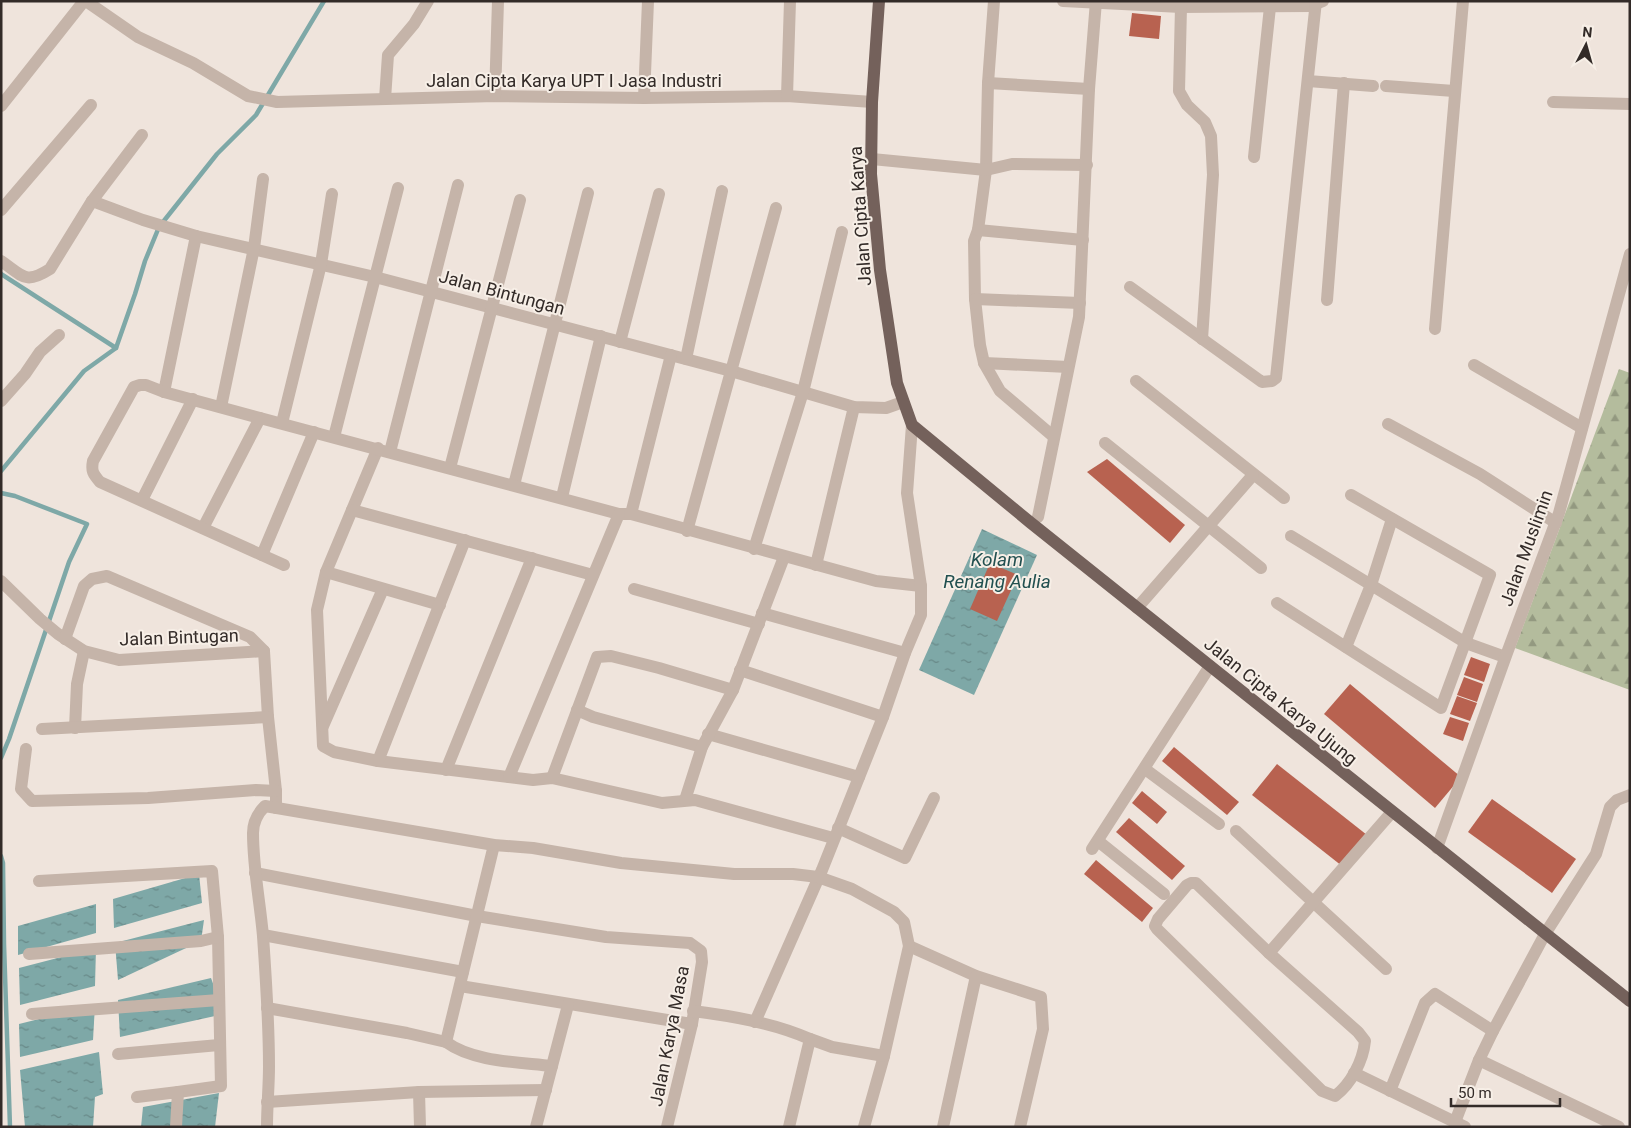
<svg xmlns="http://www.w3.org/2000/svg" width="1631" height="1128" font-family="Roboto,sans-serif">
  <style>
    .forest { fill: url(#forest-firs) }
    .water { fill: url(#water-ripples) }
    .lines { fill: none; stroke-linecap: round; stroke-linejoin: round }
    .stream { stroke: #7ea8a7; stroke-width: 4.5 }
    .building { fill: #b86250 }
    .minor { stroke: #c5b4a9; stroke-width: 12 }
    .primary { stroke: #74615b; stroke-width: 12 }
    .labels { text-anchor: middle; dominant-baseline: central; stroke-width: 4; stroke-linejoin: round; paint-order: stroke }
    .street-label { font-size: 18px; fill: #332b28; stroke: #f7efe7 }
    .water-label { font-size: 19px; font-style: italic; fill: #225050; stroke: #f7efe7 }
  </style>
  <defs>
    <pattern id="forest-firs" width="22" height="20" patternUnits="userSpaceOnUse" patternTransform="scale(1.25)"><rect width="22" height="20" fill="#b4bc9d"/><path d="M5 1l3.5 6h-7zM16 11l3.5 6h-7z" fill="#939980"/></pattern>
    <pattern id="water-ripples" width="26" height="14" patternUnits="userSpaceOnUse" patternTransform="scale(1.25)"><rect width="26" height="14" fill="#7ea8a7"/><path d="M2 4q2-2 4 0t4 0M15 11q2-2 4 0t4 0" fill="none" stroke="#688988"/></pattern>
  </defs>
  <rect width="100%" height="100%" fill="#efe4dc"/>
  <!-- forest -->
  <path class="forest" d="M1619,369L1630,373V690L1515,648Z"/>
  <!-- water -->
  <g class="water">
    <path d="M982,529L1037,555L974,695L919,670Z"/>
    <path d="M199,874L202,903L114,928L113,899Z"/>
    <path d="M96,904V933L18,955V926Z"/>
    <path d="M204,920L201,941L118,980L115,943Z"/>
    <path d="M96,948L95,986L20,1005L19,968Z"/>
    <path d="M211,978L219,1000L215,1016L120,1037L118,1000Z"/>
    <path d="M95,1005L93,1040L20,1057L19,1024Z"/>
    <path d="M99,1052L103,1094L95,1097L93,1127H25L20,1070Z"/>
    <path d="M219,1093L215,1127H141L143,1107Z"/>
  </g>
  <g class="lines">
    <!-- stream -->
    <g class="stream">
      <path d="M1,274L116,348L84,371L1,471"/>
      <path d="M116,348L135,294L145,261L159,227L217,154L256,115L324,1"/>
      <path d="M1,493L15,496L87,524L69,562L9,739L1,758"/>
      <path d="M1,856L3,863L4,944L10,1127"/>
    </g>
  </g>
  <!-- building -->
  <g class="building">
    <path d="M1132,13L1161,16L1159,39L1129,36Z"/>
    <path d="M1107,459L1185,525L1170,543L1087,472Z"/>
    <path d="M990,563L1018,575L997,621L970,609Z"/>
    <path d="M1471,657L1490,664L1484,682L1464,675Z"/>
    <path d="M1464,677L1483,684L1477,702L1457,695Z"/>
    <path d="M1350,684L1461,777L1435,808L1324,714Z"/>
    <path d="M1457,696L1477,703L1470,721L1450,714Z"/>
    <path d="M1450,717L1469,723L1463,741L1443,734Z"/>
    <path d="M1174,747L1239,802L1227,815L1162,761Z"/>
    <path d="M1277,764L1367,835L1342,866L1252,795Z"/>
    <path d="M1142,791L1167,812L1157,824L1132,803Z"/>
    <path d="M1492,799L1576,859L1552,893L1468,832Z"/>
    <path d="M1129,818L1185,866L1172,880L1116,832Z"/>
    <path d="M1096,860L1153,908L1142,922L1084,874Z"/>
  </g>
  <g class="lines">
    <!-- minor -->
    <g class="minor">
      <path d="M86,1L138,37L193,63L248,96L277,102L495,96L644,98L787,96L872,102"/>
      <path d="M994,1L988,83L986,170L978,230L974,241L975,299L980,345L984,363L1000,391L1054,437"/>
      <path d="M1063,1L1181,7L1311,6L1323,1"/>
      <path d="M1181,7L1179,91L1187,105L1205,122L1211,136L1213,175L1202,339"/>
      <path d="M1308,81L1373,86"/>
      <path d="M988,83L1089,89"/>
      <path d="M1386,86L1454,91"/>
      <path d="M495,96L498,1"/>
      <path d="M787,96L790,1"/>
      <path d="M644,98L648,1"/>
      <path d="M385,99L388,55L414,24L428,1"/>
      <path d="M1553,102L1630,104"/>
      <path d="M1,106L84,1"/>
      <path d="M1254,157L1270,7"/>
      <path d="M872,159L986,170L1012,164L1087,165"/>
      <path d="M92,201L143,220L196,236L375,277L731,371L854,407L886,408L903,402"/>
      <path d="M1,210L91,105"/>
      <path d="M978,230L1083,240"/>
      <path d="M1,261C23,276 25,285 50,269L92,201L142,135"/>
      <path d="M1130,287L1262,382L1272,381L1276,378L1316,1"/>
      <path d="M975,299L1080,303"/>
      <path d="M1327,300L1344,83"/>
      <path d="M1435,329L1463,1"/>
      <path d="M620,342L659,194"/>
      <path d="M686,359L722,191"/>
      <path d="M984,363L1068,367"/>
      <path d="M1474,365L1582,428"/>
      <path d="M1136,381L1284,498"/>
      <path d="M164,392L196,236"/>
      <path d="M1,401L25,374L40,352L59,335"/>
      <path d="M221,407L254,248L263,179"/>
      <path d="M282,423L321,264L332,194"/>
      <path d="M1388,424L1480,474L1556,523"/>
      <path d="M334,437L398,188"/>
      <path d="M1105,443L1261,568"/>
      <path d="M378,448L326,572L317,610L323,746L334,752L378,761L533,780L552,778L662,803L695,800L833,838"/>
      <path d="M390,452L458,185"/>
      <path d="M450,468L520,200"/>
      <path d="M514,485L588,193"/>
      <path d="M562,497L601,336"/>
      <path d="M142,500L193,399"/>
      <path d="M352,510L593,575"/>
      <path d="M631,514L671,355"/>
      <path d="M1038,517L1079,317L1089,89L1096,1"/>
      <path d="M203,528L260,418"/>
      <path d="M687,531L776,208"/>
      <path d="M1291,536L1466,643L1505,657"/>
      <path d="M754,549L803,392L842,232"/>
      <path d="M262,555L314,432"/>
      <path d="M284,565L100,482C93,474 91,471 93,461L134,387L140,385H146L164,392L260,418L619,514H631L876,581L921,586"/>
      <path d="M816,565L854,407"/>
      <path d="M326,572L440,605"/>
      <path d="M1,581L40,619L58,634L84,651L119,660L264,651"/>
      <path d="M634,589L759,624"/>
      <path d="M1277,603L1441,708L1490,575L1351,495"/>
      <path d="M1137,608L1253,475"/>
      <path d="M762,613L905,653"/>
      <path d="M65,639L84,586L92,579L107,576L250,637L264,651L268,717L276,791V808"/>
      <path d="M1346,647L1371,585L1392,519"/>
      <path d="M740,670L883,717"/>
      <path d="M577,710L593,717L702,747"/>
      <path d="M323,726L383,589"/>
      <path d="M75,728L77,684L84,651"/>
      <path d="M42,729L268,717"/>
      <path d="M708,734L859,777"/>
      <path d="M26,749L21,789L32,801L148,798L256,790L276,791"/>
      <path d="M378,761L465,540"/>
      <path d="M1145,769L1219,824"/>
      <path d="M446,770L532,558"/>
      <path d="M509,777L619,514"/>
      <path d="M552,778L597,657L611,656L659,668L733,690"/>
      <path d="M685,800L702,747L733,690L784,557"/>
      <path d="M838,828L905,858L934,798"/>
      <path d="M1236,831L1386,969"/>
      <path d="M1098,841L1164,894"/>
      <path d="M1437,848L1507,653L1559,513L1630,254"/>
      <path d="M1092,849L1210,666"/>
      <path d="M255,873L477,916L606,937L690,943L701,951L702,962L692,1024L667,1127"/>
      <path d="M39,881L212,871L218,937L221,1086L178,1092"/>
      <path d="M1191,883H1196L1269,953L1358,1032L1365,1041C1363,1061 1351,1084 1335,1096L1322,1091L1157,929L1155,926L1158,919L1187,885Z"/>
      <path d="M263,935L463,972"/>
      <path d="M909,946L976,976L1041,997L1043,1029L1020,1127"/>
      <path d="M1269,953L1392,812"/>
      <path d="M29,954L201,941L218,937"/>
      <path d="M460,986L692,1024"/>
      <path d="M267,1008L407,1033L446,1042L494,845"/>
      <path d="M693,1011C732,1016 774,1023 810,1039"/>
      <path d="M32,1014L219,1000"/>
      <path d="M755,1022L822,870L883,717L905,653L921,615V586L907,493L912,425"/>
      <path d="M446,1042C473,1062 519,1062 552,1066"/>
      <path d="M118,1054L219,1045"/>
      <path d="M1479,1060L1619,1127"/>
      <path d="M1354,1073L1465,1127"/>
      <path d="M1390,1091L1425,1003L1435,994L1493,1031"/>
      <path d="M419,1092L420,1127"/>
      <path d="M137,1097L178,1092L176,1127"/>
      <path d="M267,1102L419,1092L546,1090"/>
      <path d="M1455,1122L1479,1060L1493,1031L1545,934L1596,854L1610,807L1617,800L1630,795"/>
      <path d="M267,1127C267,1106 269,1086 269,1066C269,1023 266,979 263,936C260,902 253,868 253,833C253,822 257,814 265,806L494,845L533,848L621,863L734,874H793L818,877L852,889L894,912L904,922L909,946L884,1056L864,1127"/>
      <path d="M536,1127L568,1005"/>
      <path d="M789,1127L810,1039L832,1047L884,1056"/>
      <path d="M943,1127L976,976"/>
    </g>
    <!-- primary -->
    <path class="primary" d="M879,1L872,102L871,174L880,270L897,383L912,425L1031,523L1630,1001"/>
  </g>
  <g class="labels">
    <!-- street labels -->
    <g class="street-label">
      <text x="574" y="80">Jalan Cipta Karya UPT I Jasa Industri</text>
      <text transform="translate(860 216) rotate(-94)">Jalan Cipta Karya</text>
      <text transform="translate(502 292) rotate(15)">Jalan Bintungan</text>
      <text transform="translate(1526 548) rotate(-70)">Jalan Muslimin</text>
      <text transform="translate(179 637) rotate(-2)">Jalan Bintugan</text>
      <text transform="translate(1281 701) rotate(39)">Jalan Cipta Karya Ujung</text>
      <text transform="translate(669 1036) rotate(-79)">Jalan Karya Masa</text>
    </g>
    <!-- water labels -->
    <g class="water-label">
      <text x="997" y="559">Kolam<tspan x="997" dy="22">Renang Aulia</tspan></text>
    </g>
  </g>
  <!-- border -->
  <rect width="1631" height="1128" fill="none" stroke="#332b28" stroke-width="5"/>
  <!-- north arrow -->
  <g transform="translate(1586 45) rotate(6)" stroke="#f7efe7" stroke-width="4" paint-order="stroke">
  <path d="M0-4L9 19L0 12L-9 19Z" fill="#332b28"/>
  <text y="-8" font-size="14" font-weight="bold" text-anchor="middle" fill="#332b28">N</text>
  </g>
  <!-- scale -->
  <path d="M1451 1098v8h109v-8" fill="none" stroke="#332b28" stroke-width="2.5"/>
  <text x="1458" y="1098" font-size="15" fill="#332b28" stroke="#f7efe7" stroke-width="4" paint-order="stroke">50 m</text>
</svg>
